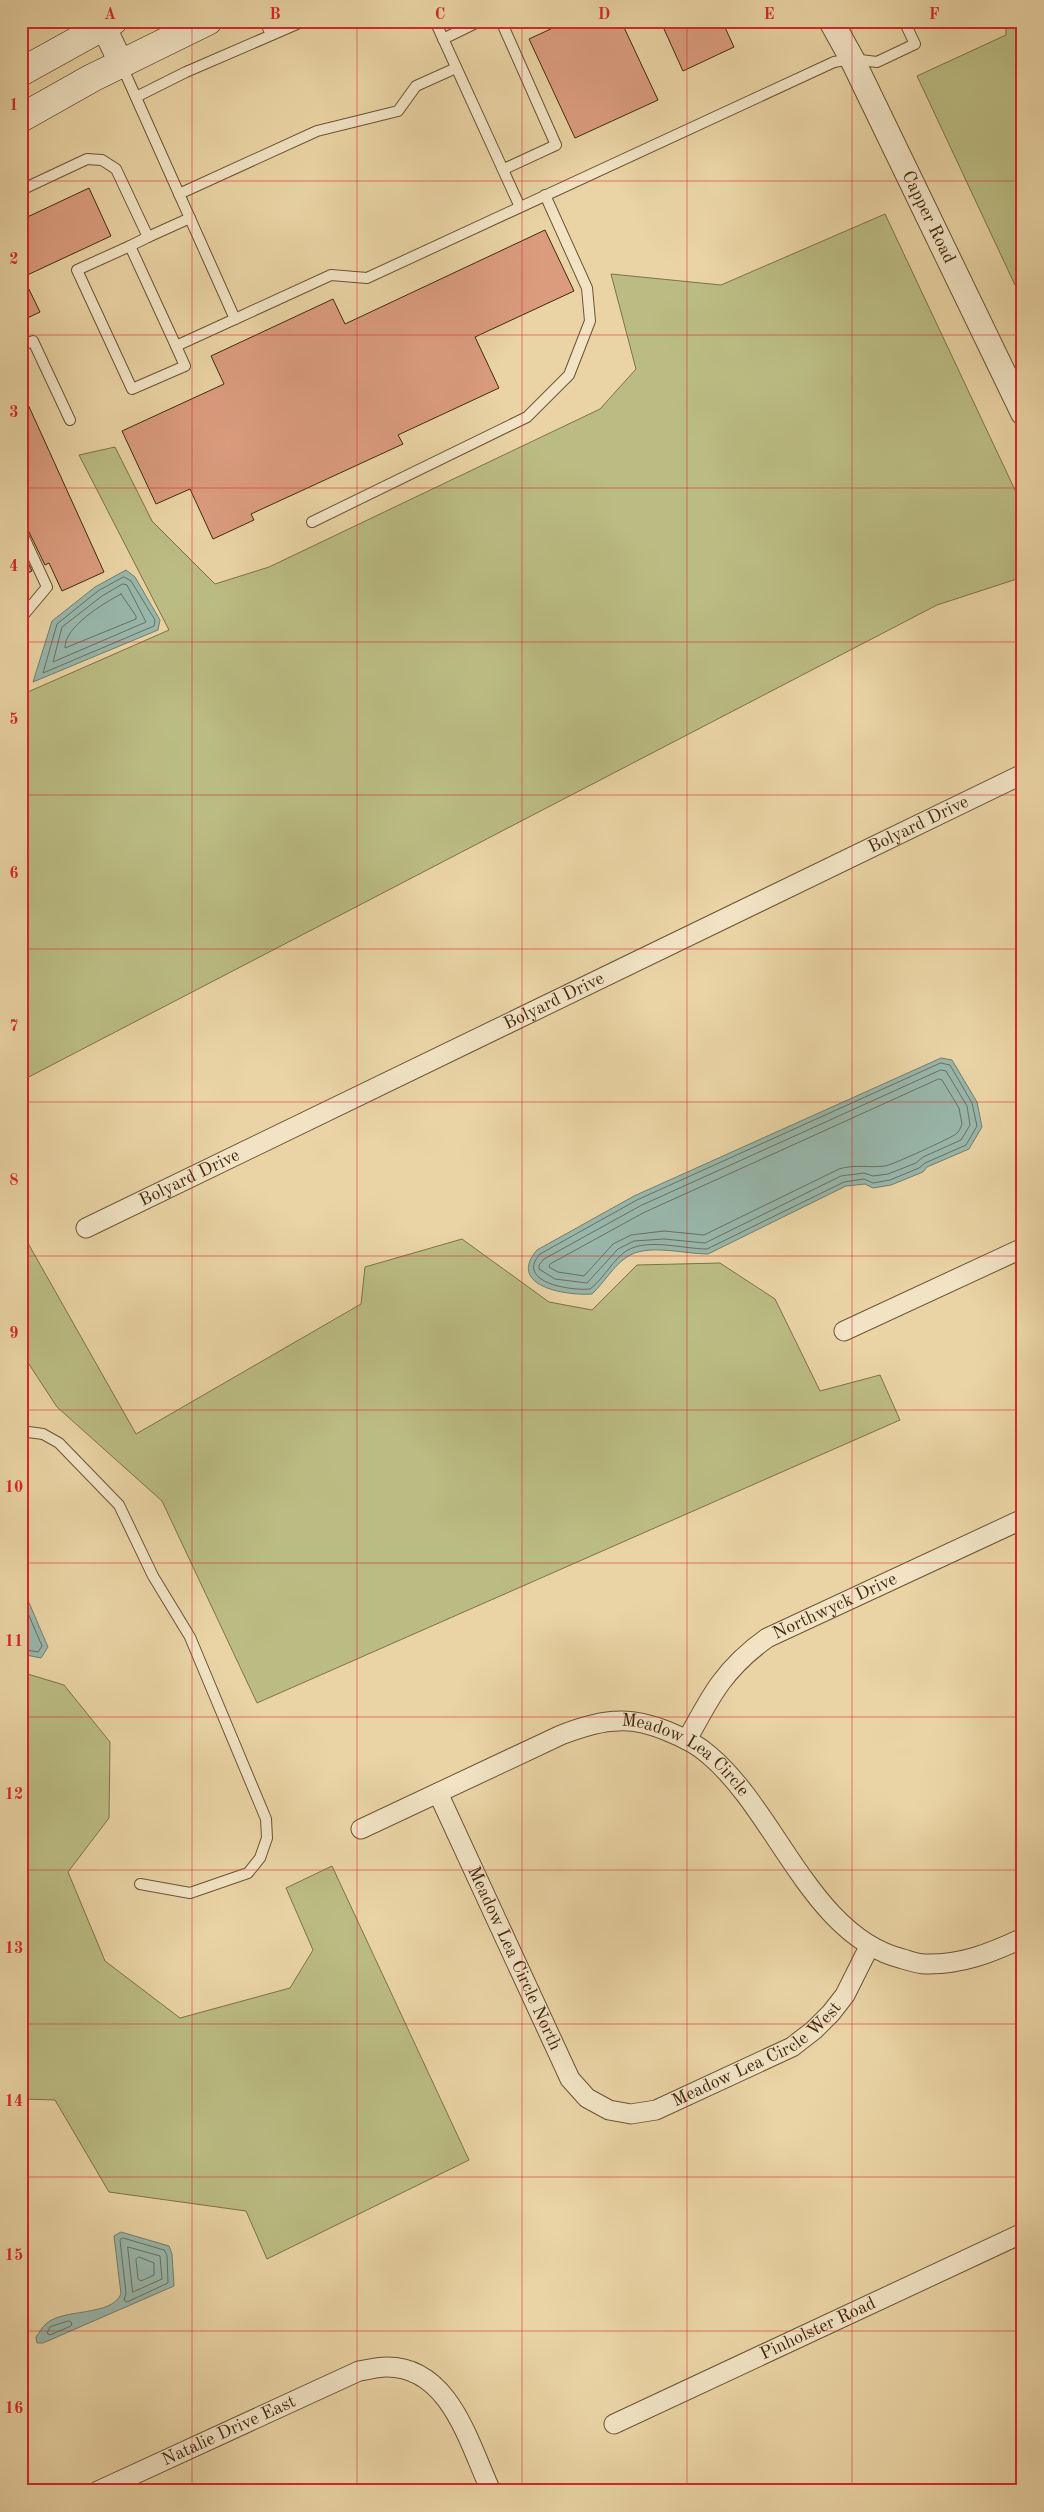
<svg xmlns="http://www.w3.org/2000/svg" width="1044" height="2512" font-family="'Old Standard TT',serif">
  <style>
    .green { fill: #bbbc83; stroke: #7e7248 }
    .water { fill: #98b7ac; stroke: #757e6d }
    .lines { fill: none; stroke-linecap: round; stroke-linejoin: round }
    .shore { stroke: #6c705d; stroke-width: 1 }
    .building { fill: #db9c7e; stroke: #41290e }
    .service-casing { stroke: #6b5434; stroke-width: 12 }
    .minor-casing { stroke: #6b5434; stroke-width: 21 }
    .tertiary-casing { stroke: #6b5434; stroke-width: 26 }
    .secondary-casing { stroke: #41290e; stroke-width: 29 }
    .service { stroke: #f1e3c4; stroke-width: 10 }
    .minor { stroke: #f1e3c4; stroke-width: 19 }
    .tertiary { stroke: #f1e3c4; stroke-width: 24 }
    .secondary { stroke: #f1e3c4; stroke-width: 28 }
    .grid { fill: none; stroke: #d62828; stroke-width: 1; stroke-opacity: 0.55 }
    .labels { text-anchor: middle; dominant-baseline: central; stroke-width: 4; stroke-linejoin: round; paint-order: stroke }
    .street-label { font-size: 18px; fill: #41290e; stroke: #f1e3c4 }
    .neatline { fill: none; stroke: #d62828; stroke-width: 2 }
    .grid-label { font-size: 16px; text-anchor: middle; font-weight: bold; fill: #d62828 }
  </style>
  <rect width="100%" height="100%" fill="#ead4a5"/>
  <filter id="stains"><feTurbulence type="fractalNoise" baseFrequency=".004" numOctaves="4"/><feColorMatrix values="0 0 0 0 .2 0 0 0 0 .09 0 0 0 0 .02 0 0 0 .5 -.17"/></filter>
  <radialGradient id="worn" r=".72"><stop offset=".6" stop-color="#630" stop-opacity="0"/><stop offset="1" stop-color="#630" stop-opacity=".3"/></radialGradient>
  <!-- green -->
  <g class="green">
    <path d="M1006,21H1023V302L917,76L1006,35Z"/>
    <path d="M885,214L1023,507V577L937,605L21,1081V695L169,630L79,455L115,447L152,521L215,584L269,567L600,409L636,369L611,274L721,285Z"/>
    <path d="M21,1220L29,1245L136,1434L361,1304L365,1267L462,1239L549,1302L592,1310L637,1265L720,1263L775,1299L820,1391L880,1375L900,1420L257,1703L162,1501L57,1407L21,1352Z"/>
    <path d="M21,1672L64,1685L110,1742L109,1818L68,1872L105,1961L180,2018L290,1988L313,1950L286,1888L332,1866L469,2160L267,2259L246,2211L109,2192L55,2100L21,2099Z"/>
  </g>
  <!-- water -->
  <g class="water">
    <path d="M126,570L135,577L160,620L158,630L33,682L52,621L95,587Z"/>
    <path d="M941,1058L952,1060L977,1102L982,1127L969,1149L927,1167L923,1172L891,1185L873,1188L865,1184L846,1186L708,1254C684,1254 647,1243 627,1257C613,1266 604,1283 592,1294C566,1296 506,1286 537,1250L634,1196Z"/>
    <path d="M21,1584L48,1647L41,1658L21,1654Z"/>
    <path d="M121,2232L169,2246L172,2254L174,2286L43,2343H37L36,2337C39,2333 42,2327 46,2324C62,2308 111,2317 121,2294L114,2236Z"/>
  </g>
  <g class="lines">
    <!-- shore -->
    <g class="shore">
      <path d="M124,577L131,581L155,620L154,626L43,673L57,624L98,591Z"/>
      <path d="M123,584L127,585L146,622L53,662L62,627L102,596Z"/>
      <path d="M121,594L136,616V619L65,648C64,627 104,603 121,594Z"/>
      <path d="M941,1063L950,1065L972,1103L977,1126L966,1145L925,1163L919,1168L890,1180L873,1183L864,1179L844,1182L707,1249C681,1249 643,1236 622,1254C610,1265 602,1280 590,1289C570,1291 515,1282 540,1254L637,1200Z"/>
      <path d="M941,1070L946,1071L967,1106L970,1125L961,1140L923,1157L916,1163L888,1174L873,1176L864,1173L841,1176L705,1243L664,1239L634,1241L618,1249L587,1283L555,1279L539,1269V1265L544,1259L640,1206Z"/>
      <path d="M939,1079L942,1080L959,1108L962,1124C961,1127 959,1132 956,1134C953,1137 890,1166 885,1166C869,1168 855,1164 839,1169L704,1235L664,1231L631,1235L613,1244L584,1276L558,1272L549,1267L550,1264L643,1213Z"/>
      <path d="M21,1597L42,1646L38,1652L21,1649"/>
      <path d="M123,2238L164,2250L167,2255L168,2283L127,2302L124,2300L126,2293L120,2240Z"/>
      <path d="M128,2247L160,2256L162,2279L133,2292Z"/>
      <path d="M139,2257L154,2263V2275L141,2281L138,2279L136,2260Z"/>
      <path d="M69,2321L72,2323L71,2326L50,2335L47,2333L50,2327Z"/>
    </g>
  </g>
  <!-- building -->
  <g class="building">
    <path d="M568,21H621L658,100L575,138L529,39Z"/>
    <path d="M680,21H722L734,47L683,71L664,29Z"/>
    <path d="M89,188L111,236L23,277L40,312L21,321V220Z"/>
    <path d="M545,230L574,291L475,337L499,388L398,435L403,444L251,514L254,520L213,539L190,489L156,504L122,431L224,384L211,356L333,299L345,324Z"/>
    <path d="M21,389L104,572L62,591L49,563L45,565L27,528L21,524Z"/>
    <path d="M21,548L32,571L21,576Z"/>
  </g>
  <g class="lines">
    <defs>
      <g id="service">
        <path d="M265,21L271,35"/>
        <path d="M435,21L520,207"/>
        <path d="M501,21L556,145L504,169"/>
        <path d="M443,39L480,21"/>
        <path d="M136,97L186,72L304,21"/>
        <path d="M21,190L87,159L102,160L116,169L148,237L130,246L176,346L235,319L121,64"/>
        <path d="M179,194L317,131L398,111L416,86L456,68"/>
        <path d="M148,237L190,218"/>
        <path d="M130,246L77,270L132,389L185,366L176,346"/>
        <path d="M235,319L331,275L367,278L834,62L852,59L877,62L915,44L904,21"/>
        <path d="M21,346L33,341L70,420"/>
        <path d="M312,522L527,417L569,375L590,321L587,288L545,195"/>
        <path d="M21,531L47,587L21,618"/>
        <path d="M21,1431L43,1434L59,1443L119,1505L153,1576L190,1637L266,1819L267,1838L260,1858L248,1873L190,1893L140,1884"/>
      </g>
      <g id="minor">
        <path id="s1" d="M86,1228L1023,774"/>
        <path d="M844,1331L1023,1248"/>
        <path id="s2" d="M687,1740C711,1695 725,1668 767,1638L1023,1519"/>
        <path id="s3" d="M438,1793L570,2079L587,2098L609,2110L631,2114L656,2110L792,2047L814,2030L831,2013L845,1995L869,1947"/>
        <path id="s4" d="M361,1829L561,1735C579,1728 599,1721 619,1721C635,1720 652,1725 667,1731C682,1737 697,1744 709,1755C777,1812 812,1937 903,1959C910,1961 918,1964 925,1964C961,1965 991,1953 1023,1938"/>
        <path id="s5" d="M614,2424L1023,2233"/>
        <path id="s6" d="M98,2491L359,2371C368,2370 377,2367 386,2367C450,2366 469,2444 491,2491"/>
      </g>
      <g id="tertiary">
        <path d="M101,21L121,63"/>
        <path id="s7" d="M831,21L852,59L1023,413"/>
      </g>
      <g id="secondary">
        <path d="M21,72L113,21"/>
        <path d="M21,118L92,78L208,21"/>
      </g>
    </defs>
    <!-- service casing -->
    <use href="#service" class="service-casing"/>
    <!-- minor casing -->
    <use href="#minor" class="minor-casing"/>
    <!-- tertiary casing -->
    <use href="#tertiary" class="tertiary-casing"/>
    <!-- secondary casing -->
    <use href="#secondary" class="secondary-casing"/>
    <!-- service -->
    <use href="#service" class="service"/>
    <!-- minor -->
    <use href="#minor" class="minor"/>
    <!-- tertiary -->
    <use href="#tertiary" class="tertiary"/>
    <!-- secondary -->
    <use href="#secondary" class="secondary"/>
  </g>
  <!-- grid -->
  <path class="grid" d="M192,21V2491M357,21V2491M522,21V2491M687,21V2491M852,21V2491M21,181H1023M21,335H1023M21,488H1023M21,642H1023M21,795H1023M21,949H1023M21,1102H1023M21,1256H1023M21,1410H1023M21,1563H1023M21,1717H1023M21,1870H1023M21,2024H1023M21,2177H1023M21,2331H1023"/>
  <g class="labels">
    <!-- street labels -->
    <g class="street-label">
      <text stroke="none"><textPath href="#s7" startOffset="219">Capper Road</textPath></text>
      <text stroke="none"><textPath href="#s1" startOffset="925">Bolyard Drive</textPath></text>
      <text stroke="none"><textPath href="#s1" startOffset="520">Bolyard Drive</textPath></text>
      <text stroke="none"><textPath href="#s1" startOffset="115">Bolyard Drive</textPath></text>
      <text stroke="none"><textPath href="#s2" startOffset="206">Northwyck Drive</textPath></text>
      <text stroke="none"><textPath href="#s4" startOffset="358">Meadow Lea Circle</textPath></text>
      <text stroke="none"><textPath href="#s3" startOffset="182">Meadow Lea Circle North</textPath></text>
      <text stroke="none"><textPath href="#s3" startOffset="529">Meadow Lea Circle West</textPath></text>
      <text stroke="none"><textPath href="#s5" startOffset="225">Pinholster Road</textPath></text>
      <text stroke="none"><textPath href="#s6" startOffset="144">Natalie Drive East</textPath></text>
    </g>
  </g>
  <!-- margin -->
  <rect width="1044" height="2512" fill="none" stroke="#ead4a5" stroke-width="55"/>
  <rect x="28" y="28" width="988" height="2456" class="neatline"/>
  <g class="grid-label">
    <text x="110" y="19">A</text>
    <text x="275" y="19">B</text>
    <text x="440" y="19">C</text>
    <text x="604" y="19">D</text>
    <text x="769" y="19">E</text>
    <text x="934" y="19">F</text>
    <text x="14" y="110">1</text>
    <text x="14" y="264">2</text>
    <text x="14" y="417">3</text>
    <text x="14" y="571">4</text>
    <text x="14" y="724">5</text>
    <text x="14" y="878">6</text>
    <text x="14" y="1031">7</text>
    <text x="14" y="1185">8</text>
    <text x="14" y="1338">9</text>
    <text x="14" y="1492">10</text>
    <text x="14" y="1646">11</text>
    <text x="14" y="1799">12</text>
    <text x="14" y="1953">13</text>
    <text x="14" y="2106">14</text>
    <text x="14" y="2260">15</text>
    <text x="14" y="2413">16</text>
  </g>
  <rect width="100%" height="100%" filter="url(#stains)"/>
  <rect width="100%" height="100%" fill="url(#worn)"/>
</svg>
